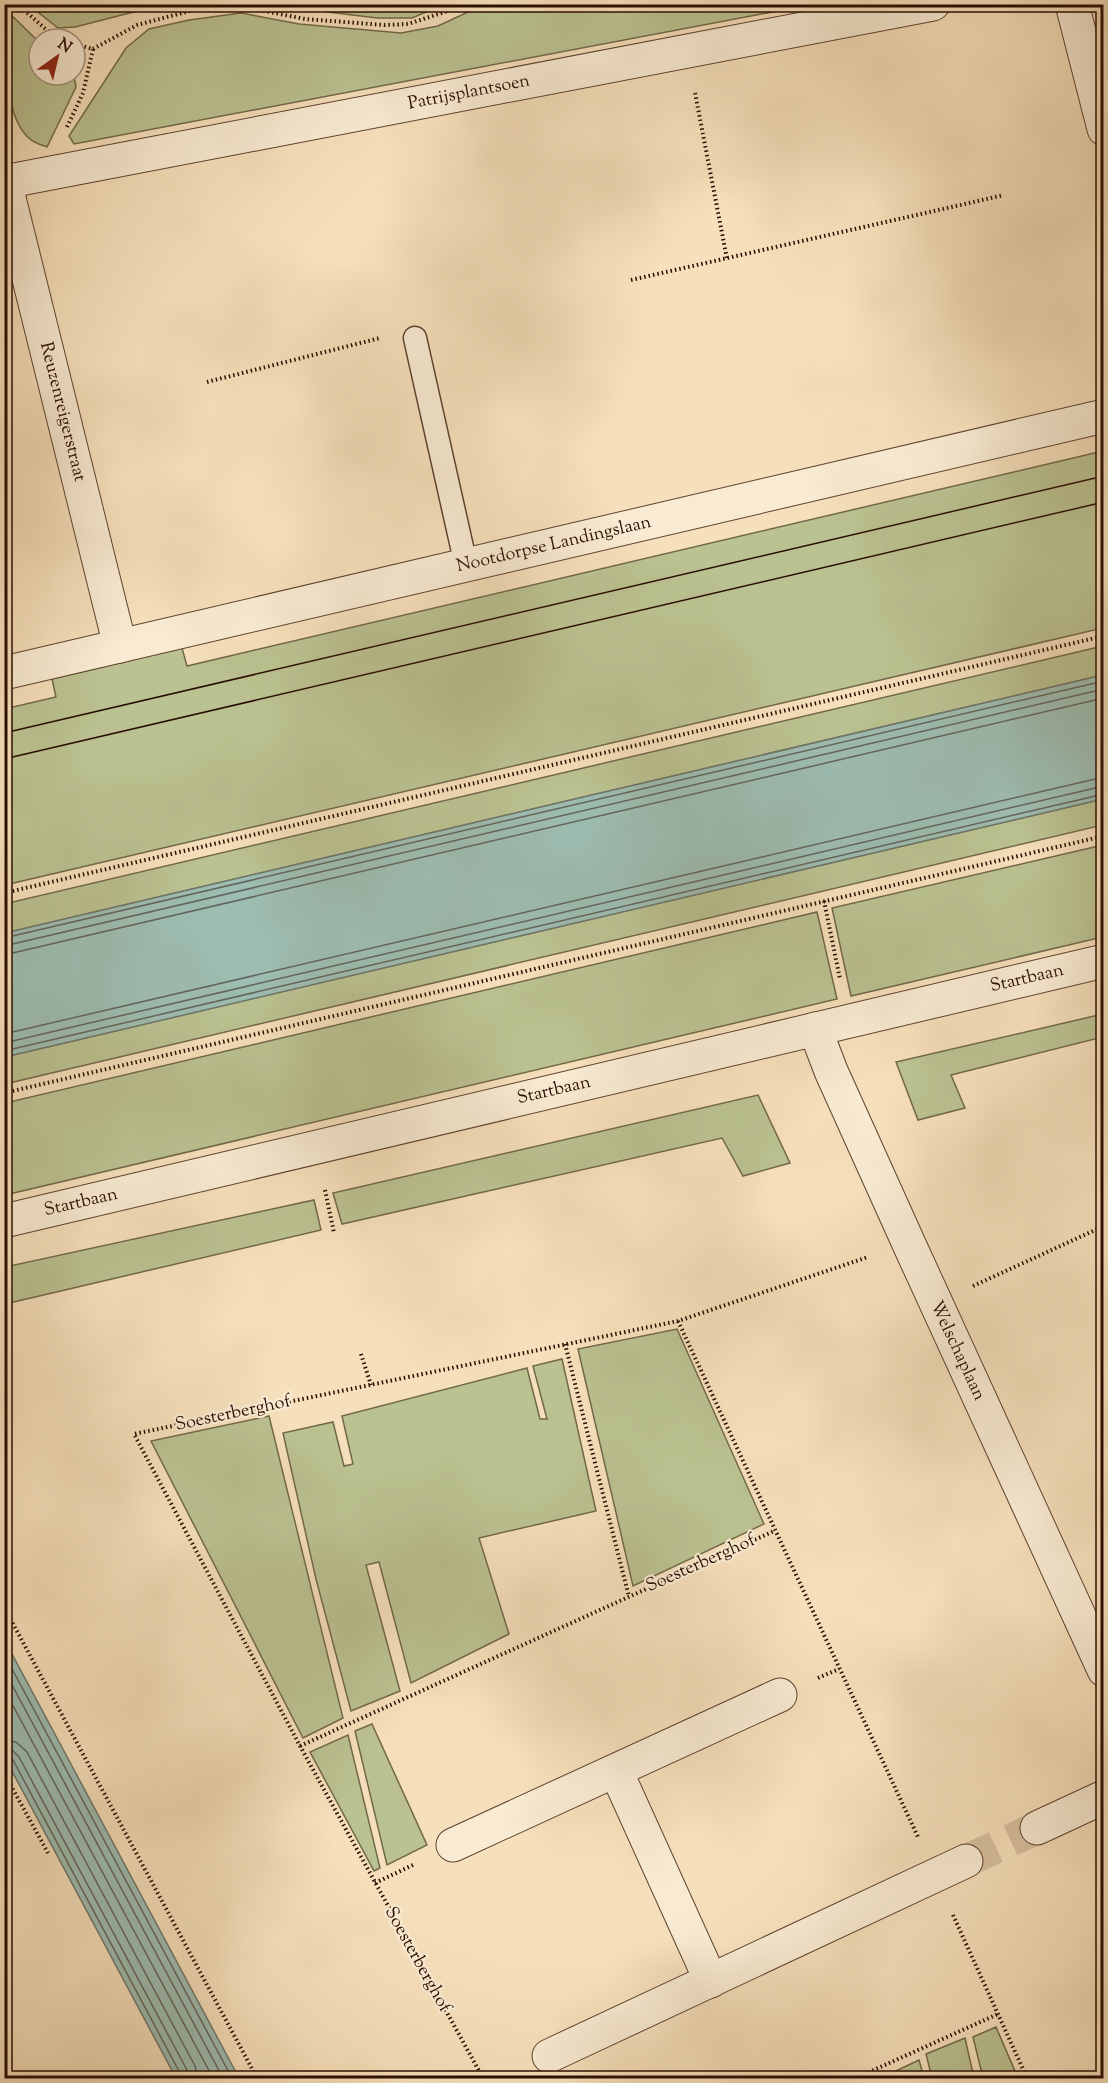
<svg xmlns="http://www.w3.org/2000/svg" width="1108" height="2083" font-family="'Sorts Mill Goudy',serif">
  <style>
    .green { fill: #bbc291; stroke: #72684a; stroke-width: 1.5 }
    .water { fill: #9dbdb2; stroke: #6f776c; stroke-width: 1.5 }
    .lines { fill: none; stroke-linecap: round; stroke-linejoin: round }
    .shore { stroke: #64655a; stroke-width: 1.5 }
    .street-tunnel { stroke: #d7c09f; stroke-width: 33; stroke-dasharray: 33 16; stroke-linecap: butt }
    .lane-casing { stroke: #5d4230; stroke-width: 25 }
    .street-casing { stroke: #5d4230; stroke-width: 35 }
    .path { stroke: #2a0d02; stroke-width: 4; stroke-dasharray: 1.5 3; stroke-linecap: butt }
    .lane { stroke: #f9ebd3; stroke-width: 22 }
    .street { stroke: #f9ebd3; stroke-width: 33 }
    .tram { stroke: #2a0d02; stroke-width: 1.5 }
    .labels { text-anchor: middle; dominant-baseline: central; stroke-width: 4.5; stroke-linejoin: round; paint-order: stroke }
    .street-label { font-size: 18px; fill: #2a0d02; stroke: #f9ebd3 }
  </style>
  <rect width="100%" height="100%" fill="#f6e0bb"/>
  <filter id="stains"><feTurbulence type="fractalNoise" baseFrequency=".00333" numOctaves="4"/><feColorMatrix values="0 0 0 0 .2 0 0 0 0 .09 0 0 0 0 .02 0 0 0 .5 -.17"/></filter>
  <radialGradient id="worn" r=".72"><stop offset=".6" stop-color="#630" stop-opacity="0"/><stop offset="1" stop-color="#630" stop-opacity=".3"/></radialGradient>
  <!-- green -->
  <g class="green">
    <path d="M29,5H161L75,27L58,28Z"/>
    <path d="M270,5L443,4V5L412,18H377Z"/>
    <path d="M483,5H809L74,144L69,136L126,48L149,29L189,20L241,13L299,24L401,33L438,26Z"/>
    <path d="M4,8L39,42V75L74,76L76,87L47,147C42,145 34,143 30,139C2,117 4,41 4,8Z"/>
    <path d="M1103,451V628L5,885L4,709L56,697L52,679L182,648L187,666Z"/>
    <path d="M1103,646V675L5,933L4,904Z"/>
    <path d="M1103,799V825L5,1084L4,1057Z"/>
    <path d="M1103,845V937L851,996L832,908Z"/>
    <path d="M817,912L837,999L5,1195V1103Z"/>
    <path d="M1103,1014V1037L951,1075L965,1108L918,1120L896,1062Z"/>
    <path d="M758,1095L790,1163L743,1176L722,1138L342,1224L333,1193Z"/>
    <path d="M314,1200L321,1230L5,1304V1267Z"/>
    <path d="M677,1329L764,1524L633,1586L578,1349Z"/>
    <path d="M562,1359L596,1511L479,1538L509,1634L411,1683L379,1562L366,1565L400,1691L351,1711L316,1579L283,1433L333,1422L344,1466L353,1464L342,1416L527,1368L540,1419H547L533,1366Z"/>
    <path d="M269,1416L343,1718L303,1738L151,1441Z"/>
    <path d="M372,1724L427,1845L387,1865L355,1731Z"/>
    <path d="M348,1735L380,1868L374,1871L310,1752Z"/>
    <path d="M996,2027L1018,2078H983L973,2037Z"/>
    <path d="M965,2038L974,2078H932L926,2054Z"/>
    <path d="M919,2060L924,2078H881Z"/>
  </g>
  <!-- water -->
  <g class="water">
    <path d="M1103,675V799L5,1057V933Z"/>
    <path d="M4,1641H5L239,2078H176L5,1758Z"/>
  </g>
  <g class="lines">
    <!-- shore -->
    <g class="shore">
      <path d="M4,938L1104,681"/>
      <path d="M4,946L1104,689"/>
      <path d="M4,955L1104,698"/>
      <path d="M4,1034L1104,777"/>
      <path d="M4,1043L1104,786"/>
      <path d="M4,1051L1104,794"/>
      <path d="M4,1654L232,2078"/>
      <path d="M4,1670L223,2078"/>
      <path d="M4,1689L213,2078"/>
      <path d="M4,1740L16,1742L27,1752L195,2066L198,2078"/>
      <path d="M4,1749L12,1750L19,1757L187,2070L189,2078"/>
      <path d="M4,1757L13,1760L180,2073L181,2078"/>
    </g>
    <!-- street-tunnel -->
    <path class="street-tunnel" d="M966,1861L1037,1828"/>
    <defs>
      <path id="lane" d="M415,338L466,565"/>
      <g id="street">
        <path d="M1072,4L1104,129"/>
        <path d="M4,178L120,646"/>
        <path d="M4,182L933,4"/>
        <path d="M4,673L1104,416"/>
        <path d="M815,1029L831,1071L909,1244L1104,1670"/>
        <path d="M4,1221L1104,961"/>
        <path d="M616,1771L711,1981"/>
        <path d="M1037,1828L1104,1797"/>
        <path d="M453,1845L780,1695"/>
        <path d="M549,2056L966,1861"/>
      </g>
    </defs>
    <!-- lane casing -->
    <use href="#lane" class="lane-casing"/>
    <!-- street casing -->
    <use href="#street" class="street-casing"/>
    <!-- path -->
    <g class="path">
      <path d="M17,4L57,39"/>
      <path d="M247,4L255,9L305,19L384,25L408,24L469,4"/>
      <path d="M93,49L137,25L216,4"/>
      <path d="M695,93L727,259"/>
      <path d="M67,127L83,93L93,49L75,44"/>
      <path d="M631,280L1004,195"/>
      <path d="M207,382L380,338"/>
      <path d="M4,893L1104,636"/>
      <path d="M824,901L840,979"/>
      <path d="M4,1093L1104,836"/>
      <path d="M325,1190L334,1233"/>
      <path d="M973,1286L1104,1226"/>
      <path d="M678,1321L918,1837"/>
      <path d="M565,1344L629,1597"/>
      <path d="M361,1354L371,1385"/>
      <path d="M4,1607L257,2078"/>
      <path d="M818,1678L839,1669"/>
      <path d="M300,1746L774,1531"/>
      <path d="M4,1773L48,1853"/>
      <path d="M375,1883L415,1864"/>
      <path d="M953,1915L1027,2078"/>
      <path d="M483,2078L300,1746L134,1434L678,1321L868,1257"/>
      <path d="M502,2078L511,2075"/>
      <path d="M856,2078L998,2014"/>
    </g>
    <!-- lane -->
    <use href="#lane" class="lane"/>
    <!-- street -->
    <use href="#street" class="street"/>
    <!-- tram -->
    <g class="tram">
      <path d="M4,733L1104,476"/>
      <path d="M4,759L1104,502"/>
    </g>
  </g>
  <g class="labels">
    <!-- street labels -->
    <g class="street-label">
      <text transform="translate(469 93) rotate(-11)">Patrijsplantsoen</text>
      <text transform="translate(62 412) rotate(76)">Reuzenreigerstraat</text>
      <text transform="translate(554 545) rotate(-13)">Nootdorpse Landingslaan</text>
      <text transform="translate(1027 979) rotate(-13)">Startbaan</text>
      <text transform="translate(554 1091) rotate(-13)">Startbaan</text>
      <text transform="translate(81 1203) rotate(-13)">Startbaan</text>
      <text transform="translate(957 1351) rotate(65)">Welschaplaan</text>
      <text transform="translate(233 1414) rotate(-12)">Soesterberghof</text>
      <text transform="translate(701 1564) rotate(-24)">Soesterberghof</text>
      <text transform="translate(417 1960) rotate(61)">Soesterberghof</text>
    </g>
  </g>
  <!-- margin -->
  <rect width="1108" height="2083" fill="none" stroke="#f6e0bb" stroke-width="24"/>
  <rect x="6" y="6" width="1096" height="2071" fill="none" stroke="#2a0d02" stroke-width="3"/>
  <rect x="12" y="12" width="1084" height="2059" fill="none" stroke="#2a0d02" stroke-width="1.5"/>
  <!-- north arrow -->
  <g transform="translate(57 57) rotate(34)"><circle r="28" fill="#f9ebd3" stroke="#a6927f" stroke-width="1.5"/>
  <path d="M0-4.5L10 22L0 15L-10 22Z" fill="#8f2418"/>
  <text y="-9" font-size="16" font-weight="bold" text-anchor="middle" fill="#2a0d02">N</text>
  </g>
  <rect width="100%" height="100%" filter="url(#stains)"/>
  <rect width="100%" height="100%" fill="url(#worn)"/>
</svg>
